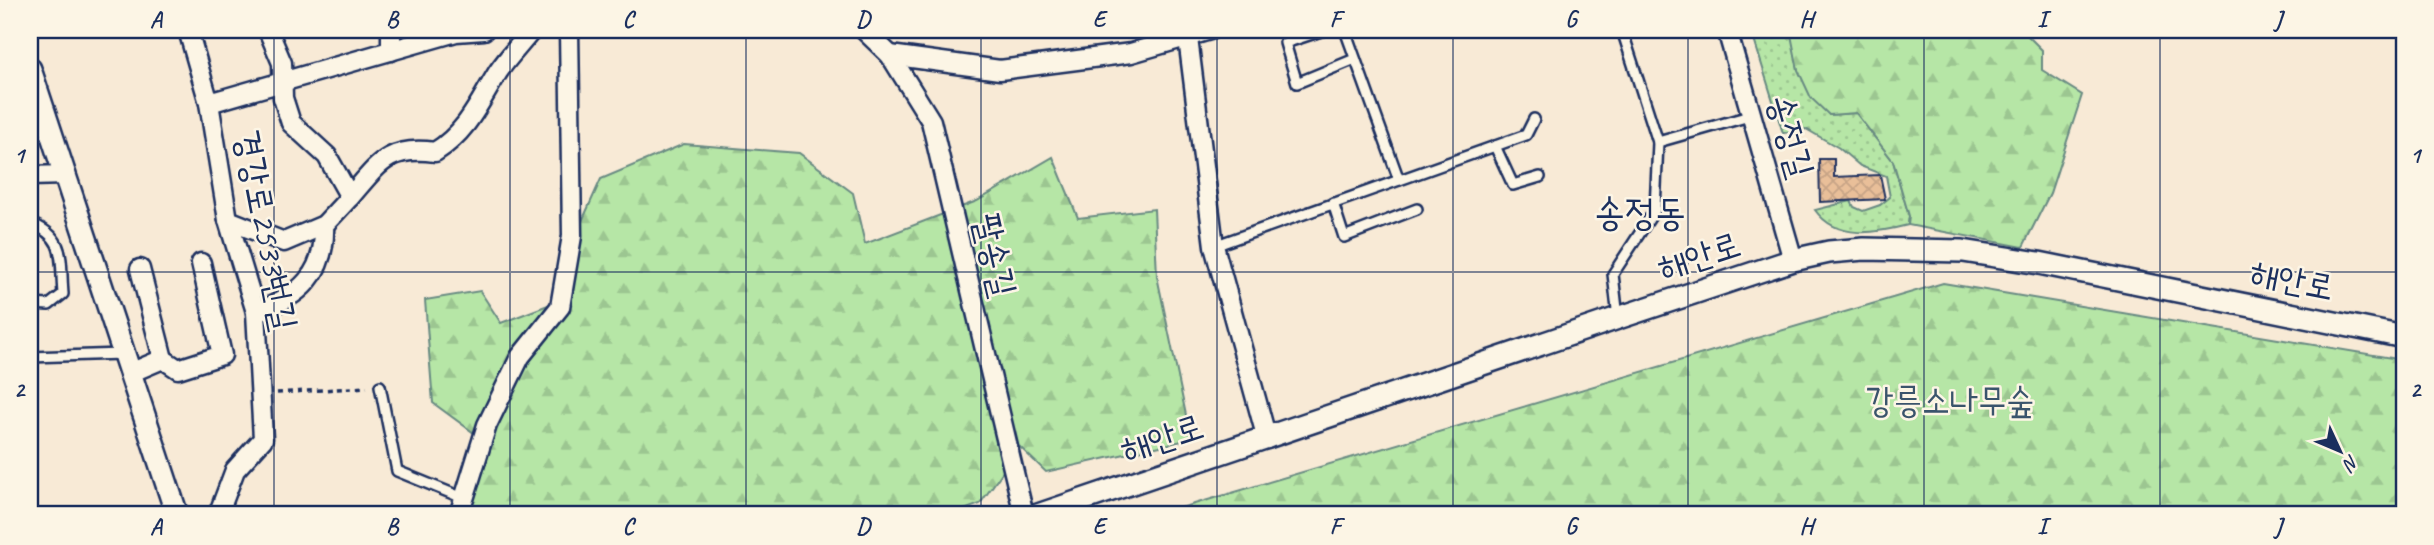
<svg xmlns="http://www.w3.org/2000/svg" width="2434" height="545" font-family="Caveat,'Poor Story',sans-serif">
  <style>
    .grass { fill: url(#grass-dots); stroke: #688a82; stroke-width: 2 }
    .forest { fill: url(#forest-firs); stroke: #688a82; stroke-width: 2 }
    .building { fill: url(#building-cross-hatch); stroke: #1b2f5e; stroke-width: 2 }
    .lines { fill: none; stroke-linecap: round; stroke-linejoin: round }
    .service-casing { stroke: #1b2f5e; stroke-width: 14 }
    .minor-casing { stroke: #1b2f5e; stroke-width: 23 }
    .tertiary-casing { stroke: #1b2f5e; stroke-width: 26 }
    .path { stroke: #1b2f5e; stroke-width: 3.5; stroke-dasharray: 5 5; stroke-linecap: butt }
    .service { stroke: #fcf5e5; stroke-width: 9 }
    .minor { stroke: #fcf5e5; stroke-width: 18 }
    .tertiary { stroke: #fcf5e5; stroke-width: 21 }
    .grid { fill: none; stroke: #1b2f5e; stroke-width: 2; stroke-opacity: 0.55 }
    .labels { text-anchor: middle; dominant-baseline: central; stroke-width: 5; stroke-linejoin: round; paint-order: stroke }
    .street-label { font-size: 35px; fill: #1b2f5e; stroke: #fcf5e5 }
    .park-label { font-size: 35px; fill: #3a546c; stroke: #fcf5e5 }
    .quarter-label { font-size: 38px; fill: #1b2f5e; stroke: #fcf5e5 }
    .neatline { fill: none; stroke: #1b2f5e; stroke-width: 2.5 }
    .grid-label { font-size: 23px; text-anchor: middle; font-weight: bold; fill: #1b2f5e }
  </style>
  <defs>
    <pattern id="grass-dots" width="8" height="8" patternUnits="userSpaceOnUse" patternTransform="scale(1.75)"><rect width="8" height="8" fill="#b6e6a6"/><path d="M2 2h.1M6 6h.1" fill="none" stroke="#9cc691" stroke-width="1.8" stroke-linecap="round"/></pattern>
    <pattern id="forest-firs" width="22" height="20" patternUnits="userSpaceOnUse" patternTransform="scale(1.75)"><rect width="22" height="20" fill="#b6e6a6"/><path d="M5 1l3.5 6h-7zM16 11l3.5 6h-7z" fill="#9cc691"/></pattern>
    <pattern id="building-cross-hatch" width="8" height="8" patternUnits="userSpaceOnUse" patternTransform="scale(1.75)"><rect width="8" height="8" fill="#e9bf99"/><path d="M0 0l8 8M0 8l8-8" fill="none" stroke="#c7a486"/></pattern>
  </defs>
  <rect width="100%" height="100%" fill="#f8ead6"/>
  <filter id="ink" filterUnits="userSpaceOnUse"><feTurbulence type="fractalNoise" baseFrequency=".0143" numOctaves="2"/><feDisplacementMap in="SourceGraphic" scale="14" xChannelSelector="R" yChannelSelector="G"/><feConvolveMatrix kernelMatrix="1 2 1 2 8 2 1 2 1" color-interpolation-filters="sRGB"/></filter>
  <g filter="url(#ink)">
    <!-- grass -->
    <path class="grass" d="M1751,30H1790L1829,115L1856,113L1893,161L1909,216L1908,225C1877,233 1837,241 1815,210L1851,201L1854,207L1863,211L1880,205L1890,197L1886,176L1860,166L1839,148L1806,129L1783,133Z"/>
    <!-- forest -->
    <g class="forest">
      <path d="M1790,30H2022L2042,50V70L2082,95L2050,193L2023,247L1908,225L1909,216L1893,161L1856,113L1829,115L1811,98L1798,70Z"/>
      <path d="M684,144L799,153L853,193L865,244L977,201L1053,157L1078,218L1154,209L1157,276L1191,439L1046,472L1020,447L980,504L951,515H458L482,439L433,403L425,300L480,291L501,323L556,302L569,250L601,179Z"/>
      <path d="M1943,283L2404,360V515H1157Z"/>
    </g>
    <!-- building -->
    <path class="building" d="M1819,159H1834V177L1880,175L1885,199L1820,202Z"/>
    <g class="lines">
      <defs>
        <g id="service">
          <path d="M1324,30L1285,43L1297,83L1355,59"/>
          <path d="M1345,30L1399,180"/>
          <path d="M1622,30L1658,142L1753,115"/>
          <path d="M1495,146L1513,185L1540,177"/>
          <path d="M1333,203L1344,237L1417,209"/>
          <path d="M30,223C67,237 60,259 63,294L49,305L30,304"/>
          <path d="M1214,246L1526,135L1534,119"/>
          <path d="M1618,318L1613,274L1655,210L1658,142"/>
          <path d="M30,357L122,354"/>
          <path d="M380,386L397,471L463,498"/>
        </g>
        <g id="minor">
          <path d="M188,30L209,103L228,220L256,312L263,439L235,470L218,515"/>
          <path d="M268,30L282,63L283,98L291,123L327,156L350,197C378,165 388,145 435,152C467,132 479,103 498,72C508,57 521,44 532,30"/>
          <path d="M391,30V51"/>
          <path d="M864,30L890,55L931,121L1024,515"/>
          <path d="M1187,30L1214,246L1267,439"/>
          <path d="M1727,30L1793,260"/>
          <path d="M890,55L1000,70L1131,53L1210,30"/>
          <path d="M209,103L456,32L484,30"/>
          <path d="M30,176L65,175"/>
          <path d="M228,220L284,242L324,225L350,197"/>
          <path d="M256,312C300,297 326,273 324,225"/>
          <path d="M163,359L178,369L222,355L201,263"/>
          <path d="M130,373L163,359L140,269"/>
          <path d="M459,515L487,425L520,357L560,307L572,236L569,30"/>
        </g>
        <g id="tertiary">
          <path d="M30,69L177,515"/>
          <path d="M1038,515L1618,318L1793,260L1829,252L1864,249L1963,251L2039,263L2404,337"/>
        </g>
      </defs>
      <!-- service casing -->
      <use href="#service" class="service-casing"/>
      <!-- minor casing -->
      <use href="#minor" class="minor-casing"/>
      <!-- tertiary casing -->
      <use href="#tertiary" class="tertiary-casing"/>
      <!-- path -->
      <path class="path" d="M277,393L367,387"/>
      <!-- service -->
      <use href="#service" class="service"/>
      <!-- minor -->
      <use href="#minor" class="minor"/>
      <!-- tertiary -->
      <use href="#tertiary" class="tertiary"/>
    </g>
  </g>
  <!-- grid -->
  <path class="grid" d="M274,30V515M510,30V515M746,30V515M981,30V515M1217,30V515M1453,30V515M1688,30V515M1924,30V515M2160,30V515M30,272H2404"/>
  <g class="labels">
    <!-- street labels -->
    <g class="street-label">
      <text transform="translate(1791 136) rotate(74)">송정길</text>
      <text transform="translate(266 230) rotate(79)">경강로2533번길</text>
      <text transform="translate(995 255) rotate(77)">팔송길</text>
      <text transform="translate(1699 256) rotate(-18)">해안로</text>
      <text transform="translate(2292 280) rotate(11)">해안로</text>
      <text transform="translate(1162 438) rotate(-18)">해안로</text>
    </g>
    <!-- park labels -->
    <g class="park-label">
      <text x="1950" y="400">강릉소나무숲</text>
    </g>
    <!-- quarter labels -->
    <g class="quarter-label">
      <text x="1640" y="212">송정동</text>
    </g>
  </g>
  <!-- margin -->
  <rect width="2434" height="545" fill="none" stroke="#fcf5e5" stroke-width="77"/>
  <!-- north arrow -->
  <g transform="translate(2340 451) rotate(134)" stroke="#fcf5e5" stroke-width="5" paint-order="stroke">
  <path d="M0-5L12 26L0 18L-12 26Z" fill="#1b2f5e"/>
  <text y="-10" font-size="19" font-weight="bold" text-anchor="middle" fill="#1b2f5e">N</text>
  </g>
  <rect x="38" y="38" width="2358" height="468" class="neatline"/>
  <g class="grid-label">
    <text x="156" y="27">A</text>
    <text x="392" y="27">B</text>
    <text x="628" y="27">C</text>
    <text x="863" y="27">D</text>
    <text x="1099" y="27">E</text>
    <text x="1335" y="27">F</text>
    <text x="1571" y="27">G</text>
    <text x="1806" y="27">H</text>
    <text x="2042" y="27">I</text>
    <text x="2278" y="27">J</text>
    <text x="19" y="163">1</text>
    <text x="2415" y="163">1</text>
    <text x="19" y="397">2</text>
    <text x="2415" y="397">2</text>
    <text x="156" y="534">A</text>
    <text x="392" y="534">B</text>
    <text x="628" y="534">C</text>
    <text x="863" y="534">D</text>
    <text x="1099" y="534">E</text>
    <text x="1335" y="534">F</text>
    <text x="1571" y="534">G</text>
    <text x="1806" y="534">H</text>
    <text x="2042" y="534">I</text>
    <text x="2278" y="534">J</text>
  </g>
</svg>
